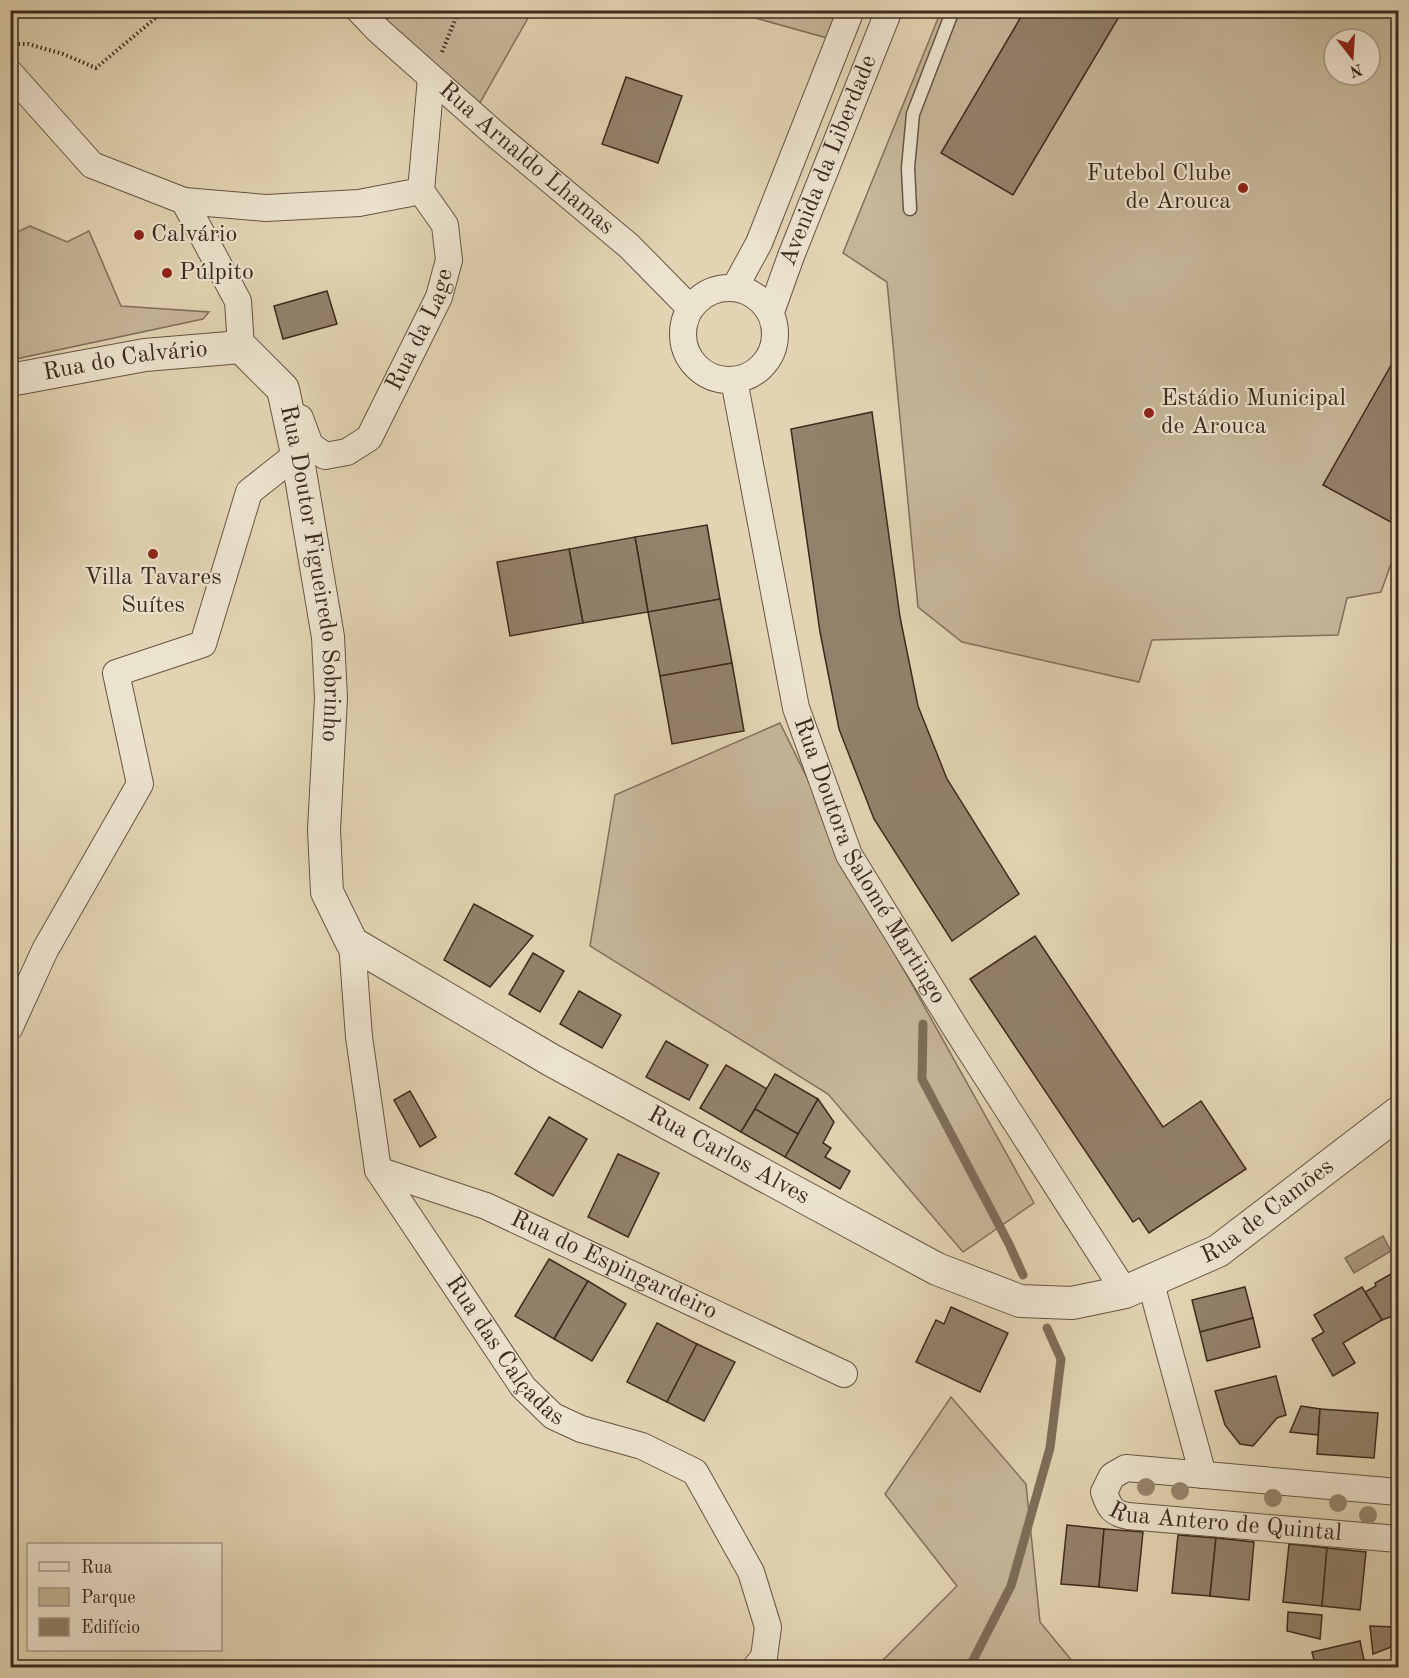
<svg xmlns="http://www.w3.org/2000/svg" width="1409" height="1678" font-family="'Old Standard TT',serif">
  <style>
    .green { fill: #c6b79a; stroke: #81705c; stroke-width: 1.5; fill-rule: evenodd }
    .water { fill: #aa9a80; stroke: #7e6d59; stroke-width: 1.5 }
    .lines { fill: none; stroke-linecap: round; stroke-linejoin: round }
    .stream { stroke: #7e6d59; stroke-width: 9 }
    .building { fill: #92826b; stroke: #3c2a1e; stroke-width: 1.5 }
    .service-casing { stroke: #665443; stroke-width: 15 }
    .minor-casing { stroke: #665443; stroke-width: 28 }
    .tertiary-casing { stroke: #665443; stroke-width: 34 }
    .path { stroke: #3c2a1e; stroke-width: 4; stroke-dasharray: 1.5 3; stroke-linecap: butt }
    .service { stroke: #ece3ce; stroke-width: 12 }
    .minor { stroke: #ece3ce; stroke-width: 26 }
    .tertiary { stroke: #ece3ce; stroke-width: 32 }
    .tree { fill: #96866f }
    .poi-dot { fill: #8f2418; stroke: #ece3ce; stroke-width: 2 }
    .labels { text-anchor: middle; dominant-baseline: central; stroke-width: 4.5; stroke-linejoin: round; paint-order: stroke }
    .street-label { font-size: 24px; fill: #3c2a1e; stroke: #ece3ce }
    .poi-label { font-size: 24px; fill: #3c2a1e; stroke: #ece3ce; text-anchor: start }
  </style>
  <rect width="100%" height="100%" fill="#e2d4b3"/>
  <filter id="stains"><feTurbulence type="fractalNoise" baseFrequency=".00333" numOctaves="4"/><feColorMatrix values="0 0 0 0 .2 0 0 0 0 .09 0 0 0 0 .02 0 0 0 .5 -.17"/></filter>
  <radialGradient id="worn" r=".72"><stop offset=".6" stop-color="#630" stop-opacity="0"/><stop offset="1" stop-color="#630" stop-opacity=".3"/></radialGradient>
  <!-- green -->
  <g class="green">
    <path d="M394,11H532L473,115L378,30Z"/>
    <path d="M730,11H851L838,41Z"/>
    <path d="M941,11H1398V544L1381,592L1347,598L1338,635L1152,640L1139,682L962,642L918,607L887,282L843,253ZM1334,39H1370V75H1334Z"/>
    <path d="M30,226L67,242L89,231L121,306L209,312L203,319L11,360V235Z"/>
    <path d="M780,723L885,936L1034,1203L963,1252L828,1094L590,946L615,795Z"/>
    <path d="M951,1397L1026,1484L1040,1622L1077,1667H876L957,1586L885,1494Z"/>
  </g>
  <!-- water -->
  <path class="water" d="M1383,1236L1391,1251L1354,1273L1345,1258Z"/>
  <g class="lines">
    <!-- stream -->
    <g class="stream">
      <path d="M923,1024L922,1079L1009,1244L1023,1275"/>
      <path d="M969,1668L1011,1586L1050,1448L1061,1359L1047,1328"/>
    </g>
  </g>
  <!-- building -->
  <g class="building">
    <path d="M1025,10H1123L1013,195L941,153Z"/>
    <path d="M626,77L682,96L658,163L602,144Z"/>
    <path d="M327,291L337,324L283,339L274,306Z"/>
    <path d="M1398,353V526L1323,485Z"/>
    <path d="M872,412L900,617L918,706L947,779L1019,894L952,941L874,819L839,729L820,632L791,429Z"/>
    <path d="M707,525L720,599L648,612L635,537Z"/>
    <path d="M635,537L648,612L583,623L569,549Z"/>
    <path d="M569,549L583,623L510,636L497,562Z"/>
    <path d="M720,599L732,663L660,676L648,612Z"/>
    <path d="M732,663L744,731L672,744L660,676Z"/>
    <path d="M474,904L533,936L490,987L444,960Z"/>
    <path d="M1035,936L1163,1127L1201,1101L1246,1169L1149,1233L1139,1218L1133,1222L970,979Z"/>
    <path d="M533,953L564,971L540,1012L509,994Z"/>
    <path d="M579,991L621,1015L602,1048L560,1024Z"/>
    <path d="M666,1041L708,1065L689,1100L646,1077Z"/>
    <path d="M726,1065L767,1089L741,1132L700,1108Z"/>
    <path d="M775,1074L818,1099L798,1134L755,1109Z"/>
    <path d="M410,1091L436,1137L420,1147L394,1100Z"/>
    <path d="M818,1099L834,1122L823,1143L831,1148L825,1157L850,1171L840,1189L785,1157Z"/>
    <path d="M755,1109L798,1134L785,1157L741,1132Z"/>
    <path d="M549,1117L587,1139L553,1196L515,1174Z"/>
    <path d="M618,1154L659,1173L628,1237L588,1217Z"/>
    <path d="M549,1259L588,1281L554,1339L515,1316Z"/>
    <path d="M1398,1270V1314L1382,1320L1365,1292L1376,1286L1375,1283Z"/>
    <path d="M588,1281L626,1304L592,1361L554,1339Z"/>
    <path d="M1245,1287L1253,1318L1200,1332L1192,1300Z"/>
    <path d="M1362,1287L1382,1320L1343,1343L1355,1363L1333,1376L1312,1339L1324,1332L1314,1315Z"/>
    <path d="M951,1307L1008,1333L980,1392L916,1362L936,1320L944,1324Z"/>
    <path d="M1253,1318L1260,1347L1207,1361L1200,1332Z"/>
    <path d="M657,1323L697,1344L667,1402L627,1382Z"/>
    <path d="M697,1344L735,1362L704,1421L667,1402Z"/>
    <path d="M1276,1376L1286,1415L1277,1418L1253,1446L1240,1444L1225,1425L1215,1391Z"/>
    <path d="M1301,1406L1320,1409L1318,1435L1290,1432Z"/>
    <path d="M1320,1409L1378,1413L1374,1458L1317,1454Z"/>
    <path d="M1067,1525L1104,1529L1099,1587L1061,1584Z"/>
    <path d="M1104,1529L1143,1532L1137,1591L1099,1587Z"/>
    <path d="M1178,1535L1216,1538L1210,1596L1172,1593Z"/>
    <path d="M1216,1538L1254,1542L1249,1600L1210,1596Z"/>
    <path d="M1289,1544L1327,1548L1322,1606L1283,1602Z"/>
    <path d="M1327,1548L1366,1552L1360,1610L1322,1606Z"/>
    <path d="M1288,1612L1322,1615L1320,1639L1287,1631Z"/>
    <path d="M1370,1626L1396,1627L1394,1646L1373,1654Z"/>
    <path d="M1360,1641L1365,1665L1355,1668H1316L1312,1652Z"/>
  </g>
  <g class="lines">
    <defs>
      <path id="service" d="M910,209L908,168L913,114L953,10"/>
      <g id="minor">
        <path id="s1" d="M359,10L378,30L495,134L629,246L690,308"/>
        <path d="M10,73L92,165L184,201L238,301L241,347"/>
        <path d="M184,201L266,208L359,203L421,191"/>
        <path d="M735,287L759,243L851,10"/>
        <circle cx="729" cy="334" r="46"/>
        <path id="s2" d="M771,312L791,256L889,10"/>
        <path id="s3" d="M734,380L796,708L849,855L958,1032L1125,1292"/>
        <path id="s4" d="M300,418L310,445L325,456L347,452L369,438L439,297L449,260L445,225L421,191L431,78"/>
        <path id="s5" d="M352,943L359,1037L378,1170L523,1387L553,1416L581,1429L642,1446L695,1472L751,1572L768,1627L764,1657L755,1668"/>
        <path d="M10,1027L45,950L140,784L116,673L203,644L249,492L297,454"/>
        <path id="s6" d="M378,1170L486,1206L844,1374"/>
        <path d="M1150,1280L1203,1475"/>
        <path id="s7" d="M1398,1492L1126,1468L1112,1476L1104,1492C1109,1507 1112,1513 1128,1516L1398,1539"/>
      </g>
      <g id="tertiary">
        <path id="s8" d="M10,380L145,355L241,347L283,389L297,454L328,637L331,698L324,830L327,892L352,943L551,1060L937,1269L1020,1301L1072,1303L1125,1292L1218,1251L1398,1113"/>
      </g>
    </defs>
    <!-- service casing -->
    <use href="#service" class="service-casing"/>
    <!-- minor casing -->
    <use href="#minor" class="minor-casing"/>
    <!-- tertiary casing -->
    <use href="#tertiary" class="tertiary-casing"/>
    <!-- path -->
    <g class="path">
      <path d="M14,44H28L63,54L96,68L165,10"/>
      <path d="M442,52L459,10"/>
    </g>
    <!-- service -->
    <use href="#service" class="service"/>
    <!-- minor -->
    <use href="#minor" class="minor"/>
    <!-- tertiary -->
    <use href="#tertiary" class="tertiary"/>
  </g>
  <!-- trees -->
  <g class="tree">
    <circle cx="1146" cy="1487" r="9"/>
    <circle cx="1180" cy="1491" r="9"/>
    <circle cx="1273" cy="1498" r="9"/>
    <circle cx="1338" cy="1503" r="9"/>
    <circle cx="1368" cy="1515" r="9"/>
  </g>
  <!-- markers -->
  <g class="poi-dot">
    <circle cx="1243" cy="188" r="6"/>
    <circle cx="139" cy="235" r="6"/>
    <circle cx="167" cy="273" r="6"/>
    <circle cx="1149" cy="413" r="6"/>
    <circle cx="153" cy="554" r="6"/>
  </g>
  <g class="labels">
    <!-- street labels -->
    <g class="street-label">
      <text stroke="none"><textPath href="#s1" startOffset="224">Rua Arnaldo Lhamas</textPath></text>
      <text stroke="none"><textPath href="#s2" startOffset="162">Avenida da Liberdade</textPath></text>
      <text stroke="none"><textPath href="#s4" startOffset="216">Rua da Lage</textPath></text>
      <text stroke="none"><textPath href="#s8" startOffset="117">Rua do Calvário</textPath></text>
      <text stroke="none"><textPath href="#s8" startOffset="480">Rua Doutor Figueiredo Sobrinho</textPath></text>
      <text stroke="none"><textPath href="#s3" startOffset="504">Rua Doutora Salomé Martingo</textPath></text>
      <text stroke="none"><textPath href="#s8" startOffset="1290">Rua Carlos Alves</textPath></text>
      <text stroke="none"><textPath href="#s8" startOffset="1887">Rua de Camões</textPath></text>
      <text stroke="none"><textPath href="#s6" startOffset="255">Rua do Espingardeiro</textPath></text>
      <text stroke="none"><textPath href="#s5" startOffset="450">Rua das Calçadas</textPath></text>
      <text stroke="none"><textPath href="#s7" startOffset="441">Rua Antero de Quintal</textPath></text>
    </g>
    <!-- poi labels -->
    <g class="poi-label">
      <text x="1231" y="174" text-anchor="end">Futebol Clube<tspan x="1231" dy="28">de Arouca</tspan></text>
      <text x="151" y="235">Calvário</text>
      <text x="179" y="273">Púlpito</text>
      <text x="1161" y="399">Estádio Municipal<tspan x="1161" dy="28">de Arouca</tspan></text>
      <text x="153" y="578" text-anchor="middle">Villa Tavares<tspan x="153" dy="28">Suítes</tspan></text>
    </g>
  </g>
  <!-- margin -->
  <rect width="1409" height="1678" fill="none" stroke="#e2d4b3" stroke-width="36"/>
  <rect x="12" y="12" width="1385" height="1654" fill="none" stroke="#3c2a1e" stroke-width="3"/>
  <rect x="18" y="18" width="1373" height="1642" fill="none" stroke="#3c2a1e" stroke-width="1.5"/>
  <!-- legend -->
  <rect x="27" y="1543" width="195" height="108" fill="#ece3ce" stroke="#a69988" stroke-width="1.5"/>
  <rect x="39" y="1562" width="30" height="9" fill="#ece3ce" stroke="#a69988" stroke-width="1.5"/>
  <text x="81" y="1573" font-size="18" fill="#3c2a1e">Rua</text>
  <rect x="39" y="1588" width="30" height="18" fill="#c6b79a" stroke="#a69988" stroke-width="1.5"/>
  <text x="81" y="1603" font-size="18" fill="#3c2a1e">Parque</text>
  <rect x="39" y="1618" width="30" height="18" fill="#92826b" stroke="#a69988" stroke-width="1.5"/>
  <text x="81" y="1633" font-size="18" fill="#3c2a1e">Edifício</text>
  <!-- north arrow -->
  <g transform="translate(1352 57) rotate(163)"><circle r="28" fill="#ece3ce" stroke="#a69988" stroke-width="1.5"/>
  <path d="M0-4.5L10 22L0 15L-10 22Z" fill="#8f2418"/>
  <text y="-9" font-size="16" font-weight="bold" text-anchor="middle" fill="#3c2a1e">N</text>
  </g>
  <rect width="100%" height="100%" filter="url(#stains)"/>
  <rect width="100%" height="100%" fill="url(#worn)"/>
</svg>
